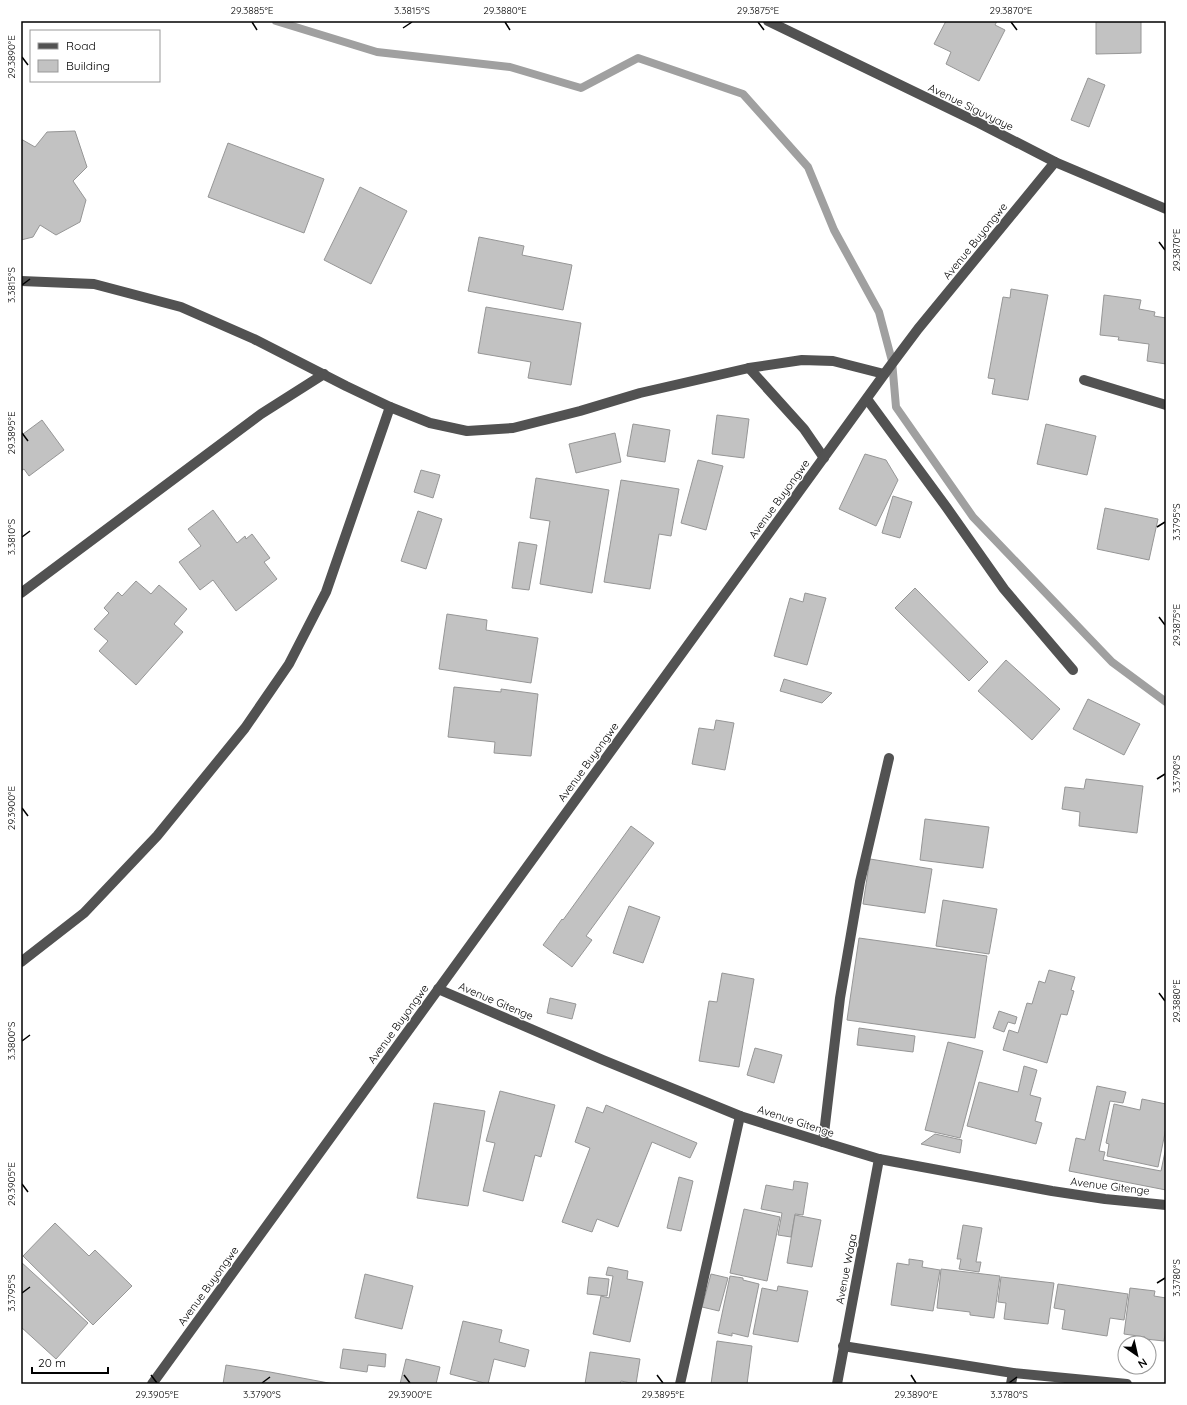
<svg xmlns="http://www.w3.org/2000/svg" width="1187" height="1405" font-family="Quicksand,sans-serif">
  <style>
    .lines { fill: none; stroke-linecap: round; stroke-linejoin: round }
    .stream { stroke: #a0a0a0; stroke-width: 8 }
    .building { fill: #c2c2c2; stroke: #969696 }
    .minor { stroke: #525252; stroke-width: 10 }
    .ticks { fill: none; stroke: #000; stroke-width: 1.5 }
    .labels { text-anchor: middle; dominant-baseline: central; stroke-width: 3; stroke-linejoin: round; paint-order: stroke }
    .street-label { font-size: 11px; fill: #000; stroke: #fff }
    .neatline { fill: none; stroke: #000; stroke-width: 1.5 }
    .ticks-label { font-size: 10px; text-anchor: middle; fill: #000 }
  </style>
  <rect width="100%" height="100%" fill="#fff"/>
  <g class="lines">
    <!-- stream -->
    <path class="stream" d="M276,21L377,52L510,67L581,88L638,58L743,94L808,167L834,230L879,312L892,361L896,407L973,517L1112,662L1166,702"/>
  </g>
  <!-- building -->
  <g class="building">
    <path d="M946,21H997L995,25L1005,30L979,81L946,64L951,52L934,44Z"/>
    <path d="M1096,21H1141V53L1096,54Z"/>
    <path d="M1088,78L1105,85L1089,127L1071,120Z"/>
    <path d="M75,131L87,167L73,181L86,200L80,222L56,235L40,225L33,237L21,240V139L35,147L47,132Z"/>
    <path d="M228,143L324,179L304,233L208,197Z"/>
    <path d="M360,187L407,211L371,284L324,260Z"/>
    <path d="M479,237L524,246L522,255L572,265L563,310L468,291Z"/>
    <path d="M1011,289L1048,295L1028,400L992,394L995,379L988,378L1003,297L1010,298Z"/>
    <path d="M1104,295L1141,300L1139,309L1155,312L1154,316L1166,318V364L1147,361L1149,344L1118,340L1119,337L1100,335Z"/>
    <path d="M486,307L581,323L571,385L528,378L531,362L478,353Z"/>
    <path d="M717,415L749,419L744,458L712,454Z"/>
    <path d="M42,420L64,450L29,476L24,469L21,471V431L23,434Z"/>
    <path d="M633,424L670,430L665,462L627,456Z"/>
    <path d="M1046,424L1096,436L1087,475L1037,464Z"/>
    <path d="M615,433L621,462L576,473L569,444Z"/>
    <path d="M865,454L886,460L898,480L876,526L839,509Z"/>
    <path d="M698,460L723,466L706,530L681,523Z"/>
    <path d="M421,470L440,475L433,498L414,492Z"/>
    <path d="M536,478L609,490L592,593L540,584L550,521L530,518Z"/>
    <path d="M621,480L679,489L671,536L659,534L650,589L604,582Z"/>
    <path d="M893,496L912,502L900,538L882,533Z"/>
    <path d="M1105,508L1158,519L1149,560L1097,549Z"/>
    <path d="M213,510L237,543L245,536L246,539L252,534L270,558L264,562L277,579L236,611L213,580L200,590L179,562L201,546L188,529Z"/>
    <path d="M418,511L442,519L426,569L401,561Z"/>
    <path d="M519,542L537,545L529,590L512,588Z"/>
    <path d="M136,581L151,594L159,585L187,609L174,624L183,632L136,685L99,651L108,641L94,629L109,613L104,608L118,592L122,596Z"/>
    <path d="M915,588L988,662L969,681L895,608Z"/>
    <path d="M805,593L826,598L807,665L774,656L790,598L803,602Z"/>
    <path d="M447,614L487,620L486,630L538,638L531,683L439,669Z"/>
    <path d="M1006,660L1060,709L1032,740L978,691Z"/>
    <path d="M784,679L832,693L822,703L780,691Z"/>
    <path d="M454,687L501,692V689L538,694L531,756L494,753L495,742L448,737Z"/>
    <path d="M1088,699L1140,724L1124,755L1073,729Z"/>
    <path d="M716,720L734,723L725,770L692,764L699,728L714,730Z"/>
    <path d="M1086,779L1143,786L1137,833L1079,826L1080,812L1062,809L1065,787L1084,789Z"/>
    <path d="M925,819L989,827L983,868L920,860Z"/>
    <path d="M631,826L654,843L586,936L592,940L572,967L543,945L562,919L563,920Z"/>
    <path d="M870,859L932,869L925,913L863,904Z"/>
    <path d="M943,900L997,909L989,954L936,946Z"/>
    <path d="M629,906L660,917L643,963L613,953Z"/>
    <path d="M859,938L987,956L975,1038L847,1020Z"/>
    <path d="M1049,970L1075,977L1071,990L1074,991L1067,1015L1061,1014L1047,1063L1003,1050L1009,1030L1018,1033L1027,1003L1032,1004L1039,981L1045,983Z"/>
    <path d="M722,973L754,979L739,1067L699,1061L709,1001L717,1002Z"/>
    <path d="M550,998L576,1004L572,1019L547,1013Z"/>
    <path d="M999,1011L1017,1017L1015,1024L1008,1022L1004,1032L993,1028Z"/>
    <path d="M859,1028L915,1036L913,1052L857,1045Z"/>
    <path d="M948,1042L983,1051L960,1138L925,1130Z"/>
    <path d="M755,1048L782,1055L774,1083L747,1075Z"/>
    <path d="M1024,1066L1037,1070L1030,1095L1041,1098L1035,1121L1042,1123L1036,1144L967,1126L979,1082L1018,1092Z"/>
    <path d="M1097,1086L1126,1092L1123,1103L1110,1101L1099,1151L1105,1152L1103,1160L1161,1171L1166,1147V1190L1069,1171L1076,1138L1085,1140Z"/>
    <path d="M500,1091L555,1105L541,1157L535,1155L523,1201L483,1191L495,1143L486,1141Z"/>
    <path d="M1142,1099L1166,1104V1128L1158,1167L1107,1156L1109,1144L1106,1143L1114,1104L1140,1110Z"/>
    <path d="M434,1103L485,1111L468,1206L417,1198Z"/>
    <path d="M606,1105L697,1143L690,1158L652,1142L618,1227L597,1219L592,1232L562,1222L590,1148L575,1142L587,1107L603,1113Z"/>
    <path d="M935,1134L962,1140L960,1153L921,1144Z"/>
    <path d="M679,1177L693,1181L681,1231L667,1228Z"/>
    <path d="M794,1181L808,1183L803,1215L795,1214L791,1237L778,1235L782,1213L761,1209L766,1185L793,1190Z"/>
    <path d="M744,1209L780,1217L767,1281L730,1273Z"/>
    <path d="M795,1215L821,1220L812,1267L787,1263Z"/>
    <path d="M55,1223L89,1256L95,1250L132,1286L93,1325L23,1256Z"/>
    <path d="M963,1225L982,1228L976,1262H981L979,1272L959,1269L961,1259H957Z"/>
    <path d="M909,1259L923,1261L922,1267L940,1270L933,1311L891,1305L897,1263L909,1265Z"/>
    <path d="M21,1262L88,1323L56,1359L21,1327Z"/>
    <path d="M608,1267L628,1271L627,1279L643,1282L630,1342L593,1334L601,1296L609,1298L613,1276L606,1275Z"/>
    <path d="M941,1269L1000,1276L994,1318L970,1315V1312L937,1308Z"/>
    <path d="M365,1274L413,1286L402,1329L355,1318Z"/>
    <path d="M711,1274L728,1278L719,1311L702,1307Z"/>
    <path d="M730,1276L743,1278V1280L759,1284L748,1337L732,1333V1336L718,1333Z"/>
    <path d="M589,1277L609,1279L607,1296L587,1294Z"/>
    <path d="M1001,1277L1054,1283L1048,1324L1004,1319L1006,1303L998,1302Z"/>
    <path d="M1058,1284L1128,1294L1124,1320L1110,1318L1107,1336L1062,1329L1065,1310L1054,1308Z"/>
    <path d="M778,1286L808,1291L798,1342L753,1334L762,1288L777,1291Z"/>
    <path d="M1130,1288L1155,1291L1154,1296L1166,1298V1327L1164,1341L1145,1339V1337L1124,1334Z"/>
    <path d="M463,1321L502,1330L499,1342L529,1350L525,1367L494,1359L488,1384L450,1374Z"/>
    <path d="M717,1341L752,1346L747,1384H711Z"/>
    <path d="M343,1349L386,1354L385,1367L368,1365L367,1372L340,1368Z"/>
    <path d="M590,1352L640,1359L636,1384L621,1381L620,1384H585Z"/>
    <path d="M406,1359L440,1367L436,1384H400Z"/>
    <path d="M226,1365L270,1372L334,1384H223Z"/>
  </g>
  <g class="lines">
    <!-- minor -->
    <g class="minor">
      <path d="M768,21L979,123L1055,162L1166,209"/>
      <path d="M21,281L94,284L181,307L254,339L346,386L390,407L430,423L467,431L513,428L580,411L640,393L749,368L802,360L833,361L884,374"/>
      <path d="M749,368L804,429L824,458"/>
      <path d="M1084,380L1166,405"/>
      <path d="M867,399L947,508L1004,589L1073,670"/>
      <path d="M21,593L261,414L324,374"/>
      <path d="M21,962L84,913L157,836L245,728L289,664L326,592L390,407"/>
      <path d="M438,989L603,1060L740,1116L823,1142L879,1159L1052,1191L1105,1199L1166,1205"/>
      <path d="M823,1142L840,998L860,882L889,758"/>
      <path d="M843,1346L1013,1373L1127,1384"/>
      <path d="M152,1384L888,369L918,329L1055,162"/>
      <path d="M680,1384L740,1116"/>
      <path d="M837,1384L879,1159"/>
      <path d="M1011,1384L1013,1373"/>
    </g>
  </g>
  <!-- ticks -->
  <path class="ticks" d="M252,22L257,30M505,22L510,30M758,22L764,30M1011,22L1017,30M403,28L412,22M22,57L28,65M1159,242L1165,250M22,285L30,279M22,433L28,441M1157,527L1165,522M22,537L30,531M1159,617L1165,625M1157,779L1165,774M22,808L28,816M1159,993L1165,1001M22,1041L30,1035M22,1184L28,1192M1157,1283L1165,1278M22,1293L30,1287M151,1375L157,1383M404,1375L410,1383M657,1375L663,1383M911,1375L916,1383M262,1383L270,1377M1009,1383L1017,1377"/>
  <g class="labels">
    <!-- street labels -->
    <g class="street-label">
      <text transform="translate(971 107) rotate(26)">Avenue Siguvyaye</text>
      <text transform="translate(975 241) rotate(-51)">Avenue Buyongwe</text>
      <text transform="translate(779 499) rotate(-54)">Avenue Buyongwe</text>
      <text transform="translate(588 762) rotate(-54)">Avenue Buyongwe</text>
      <text transform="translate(496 1001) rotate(23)">Avenue Gitenge</text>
      <text transform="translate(398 1024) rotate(-54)">Avenue Buyongwe</text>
      <text transform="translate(796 1121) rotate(18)">Avenue Gitenge</text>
      <text transform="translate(1110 1186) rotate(7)">Avenue Gitenge</text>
      <text transform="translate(846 1269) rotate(-79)">Avenue Waga</text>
      <text transform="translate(208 1286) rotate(-54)">Avenue Buyongwe</text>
    </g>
  </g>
  <!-- border -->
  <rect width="1187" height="1405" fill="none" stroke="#ffffff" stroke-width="44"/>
  <!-- legend -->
  <rect x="30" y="30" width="130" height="52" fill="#ffffff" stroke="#999999"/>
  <rect x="38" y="43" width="20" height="6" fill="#525252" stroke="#999999"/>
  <text x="66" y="50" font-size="12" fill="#000000">Road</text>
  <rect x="38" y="60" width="20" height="12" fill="#c2c2c2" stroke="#999999"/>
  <text x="66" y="70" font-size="12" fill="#000000">Building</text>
  <!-- north arrow -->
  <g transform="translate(1137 1355) rotate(146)"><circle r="19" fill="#ffffff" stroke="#999999"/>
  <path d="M0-3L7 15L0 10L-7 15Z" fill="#000000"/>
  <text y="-6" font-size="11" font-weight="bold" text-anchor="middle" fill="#000000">N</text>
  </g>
  <!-- scale -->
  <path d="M32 1367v6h76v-6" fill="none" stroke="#000000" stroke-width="2"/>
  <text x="38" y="1367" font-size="12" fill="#000000" stroke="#ffffff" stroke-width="3" paint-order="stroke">20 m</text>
  <rect x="22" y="22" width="1143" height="1361" class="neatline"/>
  <g class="ticks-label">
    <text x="252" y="14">29.3885°E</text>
    <text x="412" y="14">3.3815°S</text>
    <text x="505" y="14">29.3880°E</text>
    <text x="758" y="14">29.3875°E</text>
    <text x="1011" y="14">29.3870°E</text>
    <text transform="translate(11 57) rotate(-90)" y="4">29.3890°E</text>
    <text transform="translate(1176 250) rotate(-90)" y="4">29.3870°E</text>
    <text transform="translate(11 285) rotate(-90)" y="4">3.3815°S</text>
    <text transform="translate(11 433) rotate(-90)" y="4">29.3895°E</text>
    <text transform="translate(1176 522) rotate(-90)" y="4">3.3795°S</text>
    <text transform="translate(11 537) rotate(-90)" y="4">3.3810°S</text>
    <text transform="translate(1176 625) rotate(-90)" y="4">29.3875°E</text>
    <text transform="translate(1176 774) rotate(-90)" y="4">3.3790°S</text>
    <text transform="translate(11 808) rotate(-90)" y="4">29.3900°E</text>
    <text transform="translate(1176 1001) rotate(-90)" y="4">29.3880°E</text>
    <text transform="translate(11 1041) rotate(-90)" y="4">3.3800°S</text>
    <text transform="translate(11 1184) rotate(-90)" y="4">29.3905°E</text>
    <text transform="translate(1176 1278) rotate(-90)" y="4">3.3780°S</text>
    <text transform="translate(11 1293) rotate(-90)" y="4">3.3795°S</text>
    <text x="157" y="1398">29.3905°E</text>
    <text x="262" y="1398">3.3790°S</text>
    <text x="410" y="1398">29.3900°E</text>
    <text x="663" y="1398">29.3895°E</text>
    <text x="916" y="1398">29.3890°E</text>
    <text x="1009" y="1398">3.3780°S</text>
  </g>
</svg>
